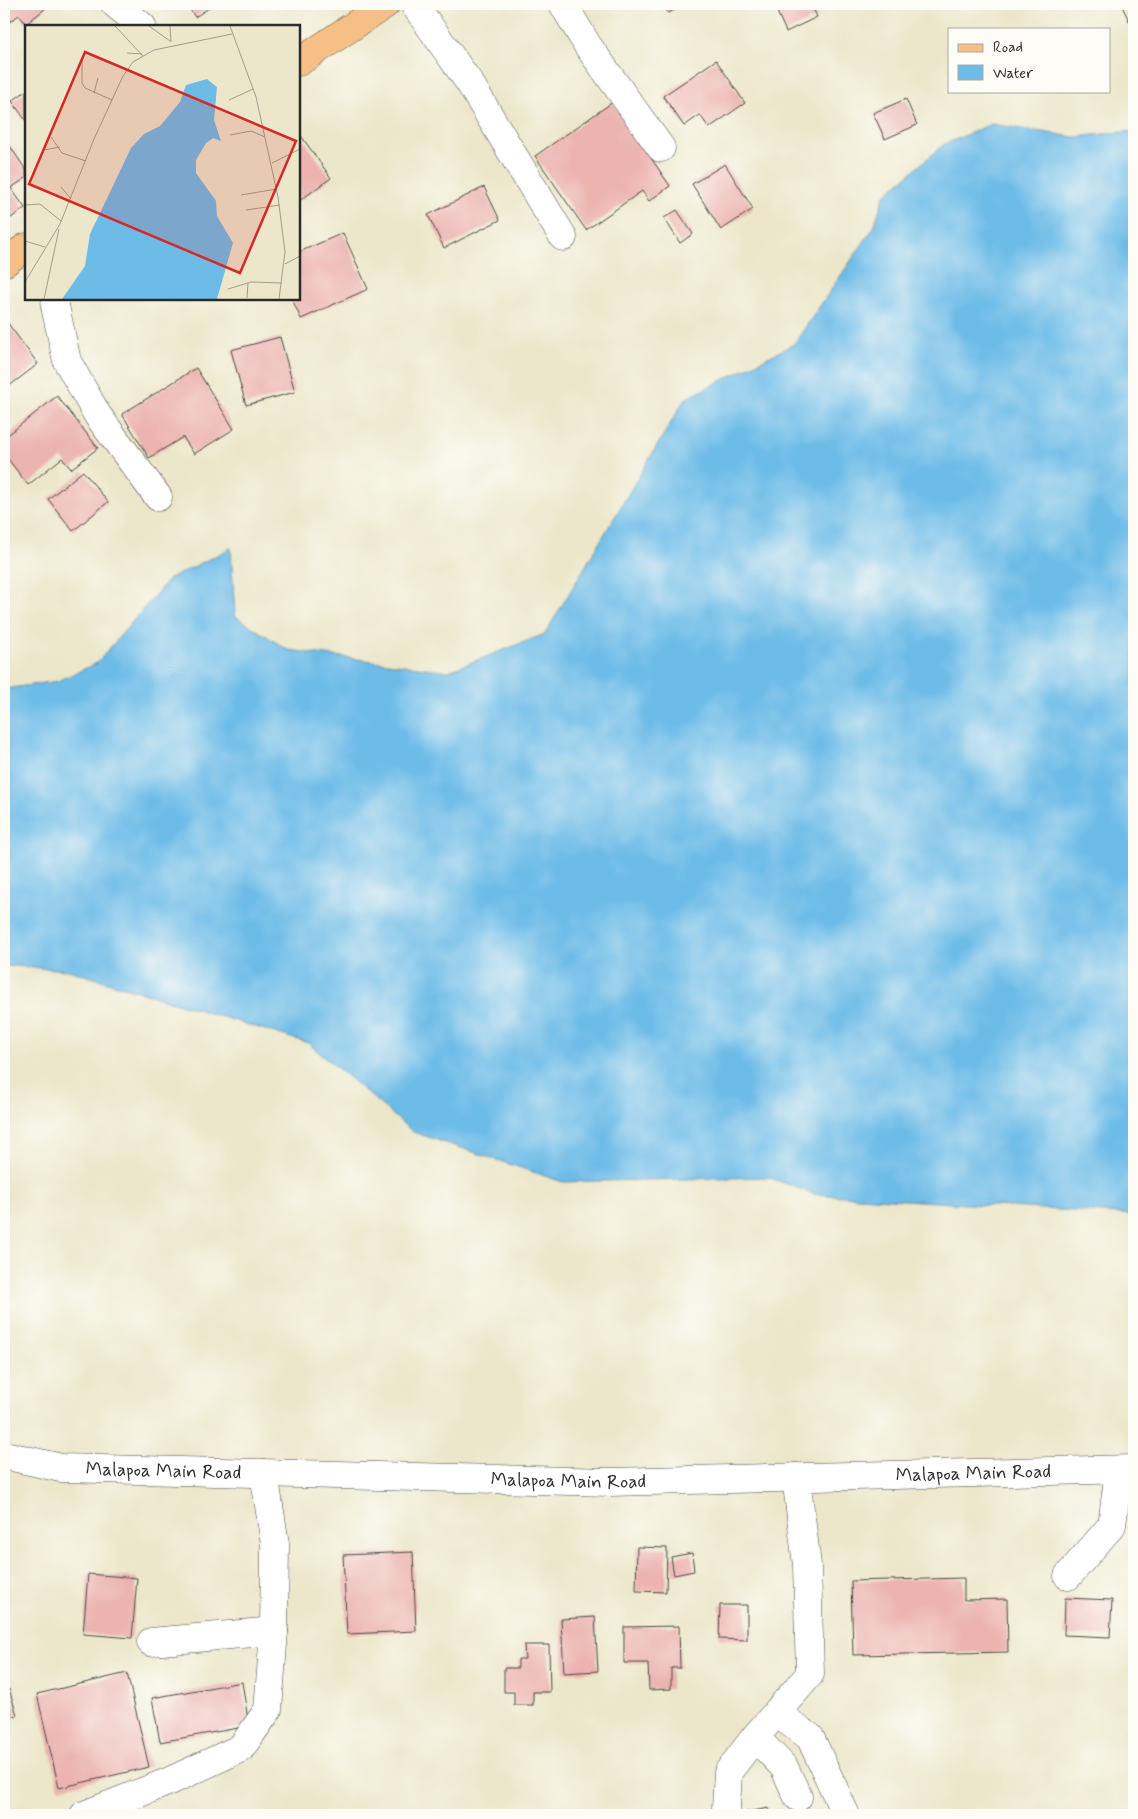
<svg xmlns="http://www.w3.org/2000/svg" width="1138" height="1819" font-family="Mynerve,sans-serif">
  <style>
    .water { fill: #6dbce8; stroke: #4c748a }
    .building { fill: #ecb3af }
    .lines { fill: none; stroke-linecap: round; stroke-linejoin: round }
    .minor-casing { stroke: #484743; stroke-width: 29 }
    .major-casing { stroke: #484743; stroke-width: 29 }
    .minor { stroke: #fff; stroke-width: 28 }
    .major { stroke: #f5bf86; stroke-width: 28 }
    .labels { text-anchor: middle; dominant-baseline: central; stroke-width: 4; stroke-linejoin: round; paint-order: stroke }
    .street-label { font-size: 19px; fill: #2b2b2b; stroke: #fdfcf7 }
    .inset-road { fill: none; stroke: #9f9c8a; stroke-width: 1 }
    .view { fill: #d62828; fill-opacity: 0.15; stroke: #d62828; stroke-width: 2.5 }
    .inset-edge { fill: none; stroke: #2b2b2b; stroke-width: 2.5 }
  </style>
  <rect width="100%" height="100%" fill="#fdfcf7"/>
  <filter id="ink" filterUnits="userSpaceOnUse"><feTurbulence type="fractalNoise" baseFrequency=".02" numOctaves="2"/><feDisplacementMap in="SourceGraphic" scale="10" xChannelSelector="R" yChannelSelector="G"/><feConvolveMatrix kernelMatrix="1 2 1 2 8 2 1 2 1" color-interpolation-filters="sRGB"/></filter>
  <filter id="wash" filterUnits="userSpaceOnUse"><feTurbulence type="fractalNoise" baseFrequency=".0096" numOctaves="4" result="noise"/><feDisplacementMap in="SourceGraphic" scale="20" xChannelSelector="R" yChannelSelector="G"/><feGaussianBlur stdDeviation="1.12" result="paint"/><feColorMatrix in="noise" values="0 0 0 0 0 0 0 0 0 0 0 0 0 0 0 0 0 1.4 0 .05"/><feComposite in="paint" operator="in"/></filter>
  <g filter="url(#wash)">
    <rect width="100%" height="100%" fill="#ece7ca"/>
    <!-- water -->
    <path class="water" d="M991,124L1074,137L1134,131V1215L813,1194L768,1177L563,1182L413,1132L308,1043L68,970L14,966L4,967V689L58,681L97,663L169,579L231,548L235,616L288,650L449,671L545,634L685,399L794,344L874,227L884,196L943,145Z"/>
    <g id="blocks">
      <!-- building -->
      <g class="building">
        <path d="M4,4H43L46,8L26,24L19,15L4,26Z"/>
        <path d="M186,4H215L195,17Z"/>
        <path d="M663,4H686L668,13Z"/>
        <path d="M782,4H811L817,17L786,32L775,7Z"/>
        <path d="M1121,4H1134V31Z"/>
        <path d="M716,60L745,103L709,128L700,115L684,126L663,96Z"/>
        <path d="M26,91V121L12,101Z"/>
        <path d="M906,99L917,125L885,139L873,113Z"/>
        <path d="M613,102L670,186L649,201L642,191L586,230L535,156Z"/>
        <path d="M299,133L331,178L299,201Z"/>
        <path d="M4,137L26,170V178L11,188L25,208L4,223Z"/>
        <path d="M725,164L753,209L721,230L692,184Z"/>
        <path d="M484,187L500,220L444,248L428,215Z"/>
        <path d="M677,210L693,234L680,243L664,218Z"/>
        <path d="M343,233L368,289L301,319L292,299H299V252Z"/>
        <path d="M4,318L38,364L4,390Z"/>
        <path d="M280,337L295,392L246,405L231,350Z"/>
        <path d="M196,368L234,429L194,454L183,437L149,458L122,414Z"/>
        <path d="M57,396L98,448L71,469L62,458L28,485L4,454V438Z"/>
        <path d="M83,471L108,502L73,531L48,499Z"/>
        <path d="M637,1547L667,1548L666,1592L636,1591Z"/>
        <path d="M413,1552L416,1631L347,1634L343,1555Z"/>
        <path d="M692,1553L694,1571L674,1575L671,1557Z"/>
        <path d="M88,1574L137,1578L132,1638L83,1634Z"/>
        <path d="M964,1578V1600L1007,1599L1008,1652L853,1655L851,1581Z"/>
        <path d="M1065,1598L1112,1600L1110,1637L1064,1635Z"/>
        <path d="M720,1605H747V1640L719,1639Z"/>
        <path d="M595,1617L598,1671L564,1673L561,1619Z"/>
        <path d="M679,1626L680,1668H671V1689L649,1690L648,1663H624V1627Z"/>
        <path d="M524,1645H549L550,1692H533V1705H514V1692H504V1668H518V1659H525Z"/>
        <path d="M127,1673L149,1767L59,1788L37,1694Z"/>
        <path d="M242,1682L249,1726L160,1742L152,1698Z"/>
        <path d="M9,1689L17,1715L4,1719V1690Z"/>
        <path d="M769,1808L770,1815H737V1814Z"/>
      </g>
    </g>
  </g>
  <g filter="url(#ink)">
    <use href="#blocks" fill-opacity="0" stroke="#484743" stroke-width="1"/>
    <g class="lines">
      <defs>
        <g id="minor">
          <path d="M115,4L142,26"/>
          <path d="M414,4L469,82L563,237"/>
          <path d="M563,4L588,46L661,148"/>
          <path d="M56,299L55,306L67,361L98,416L158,497"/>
          <path id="s1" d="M4,1455L61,1468L610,1482L1134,1469"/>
          <path d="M1068,1576L1112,1525L1119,1470"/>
          <path d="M151,1642L274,1631"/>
          <path d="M776,1713L810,1737L845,1813"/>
          <path d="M755,1737L784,1767L798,1797"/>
          <path d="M726,1808L728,1772L755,1737L810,1674L807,1565L796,1477"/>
          <path d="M84,1815L170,1781L241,1748L268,1710L274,1631L275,1544L264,1473"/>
        </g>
        <g id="major">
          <path d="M299,62L386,4"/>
          <path d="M4,263L26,247"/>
        </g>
      </defs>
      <!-- minor casing -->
      <use href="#minor" class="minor-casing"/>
      <!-- major casing -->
      <use href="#major" class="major-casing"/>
      <!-- minor -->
      <use href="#minor" class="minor"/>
      <!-- major -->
      <use href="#major" class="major"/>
    </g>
  </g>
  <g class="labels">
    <!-- street labels -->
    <g class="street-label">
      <text stroke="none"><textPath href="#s1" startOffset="161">Malapoa Main Road</textPath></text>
      <text stroke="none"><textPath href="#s1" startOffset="971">Malapoa Main Road</textPath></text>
      <text stroke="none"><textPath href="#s1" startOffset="566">Malapoa Main Road</textPath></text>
    </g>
  </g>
  <!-- overview -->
  <g transform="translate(25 25)">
    <rect width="275" height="275" fill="#ece7ca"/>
    <path d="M182,54L192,62L189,95L196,116L188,113L181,118L171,135V148L191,176L192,191L208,218L192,274H37L60,241L65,209L106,123L119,109L135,101L155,77L161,60Z" fill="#6dbce8"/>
    <path class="inset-road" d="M90,1L118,31M124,1L145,16M145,1L146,17M205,1L231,72L253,172L260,227L254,274M102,28L117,29M57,35V58L60,63L87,75M69,68L73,53M204,75L228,64M205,110L226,106L240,112M26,112L37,128L61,136M19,125L35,122M247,138L275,124M36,162L46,174M216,170L252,164M0,180L15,179L36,196M221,185L255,180M0,216L20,222M260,239L275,231M0,257L35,199L69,114L98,51L108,37L129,25L207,9M203,264L226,257L257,258M222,273L223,258M19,274L34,204"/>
    <path class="view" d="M60,27L271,116L215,248L4,159Z"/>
    <rect width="275" height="275" class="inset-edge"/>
  </g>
  <!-- margin -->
  <rect width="1138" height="1819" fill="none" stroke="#fdfcf7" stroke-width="20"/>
  <!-- legend -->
  <rect x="948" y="28" width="162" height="65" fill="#fdfcf7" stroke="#a9a8a5"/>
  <rect x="958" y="44" width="25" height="8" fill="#f5bf86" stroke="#a9a8a5"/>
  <text x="993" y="52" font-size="15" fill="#2b2b2b">Road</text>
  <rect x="958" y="65" width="25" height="15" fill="#6dbce8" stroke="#a9a8a5"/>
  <text x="993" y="78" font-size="15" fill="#2b2b2b">Water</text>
</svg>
